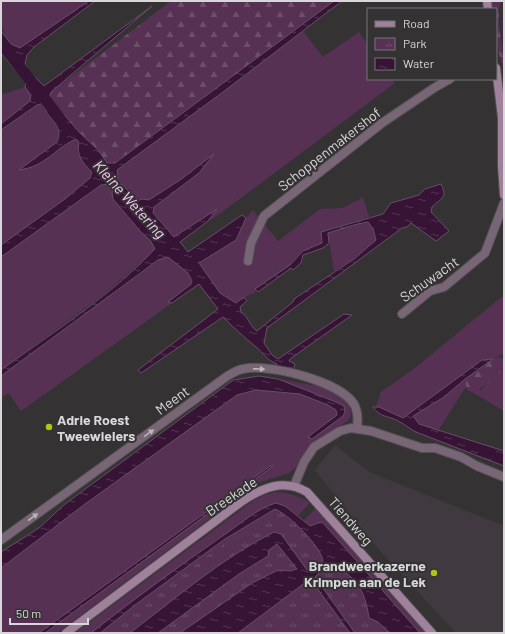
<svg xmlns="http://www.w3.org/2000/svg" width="505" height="634" font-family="Barlow,sans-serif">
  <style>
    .built { fill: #413940 }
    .grass { fill: #563154 }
    .forest { fill: url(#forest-firs) }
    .park { fill: url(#park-tufts) }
    .water { fill: url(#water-ripples); stroke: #684e67 }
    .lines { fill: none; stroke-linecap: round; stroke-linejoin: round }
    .canal { stroke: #371336; stroke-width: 11 }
    .street-casing { stroke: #535052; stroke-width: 10 }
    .secondary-casing { stroke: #535052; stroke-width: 10 }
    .street { stroke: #786576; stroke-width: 8 }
    .secondary { stroke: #9f819c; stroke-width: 8 }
    .oneway { fill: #bcb5bb }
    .poi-dot { fill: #acc613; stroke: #353234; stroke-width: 1.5 }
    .labels { text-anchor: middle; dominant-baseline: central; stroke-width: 4; stroke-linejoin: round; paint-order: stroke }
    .street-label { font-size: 14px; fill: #d9d7d9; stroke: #353234 }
    .poi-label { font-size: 14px; font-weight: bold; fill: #d9d7d9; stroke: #353234; text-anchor: start }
    .water-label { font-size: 15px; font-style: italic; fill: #f8c4f4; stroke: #353234 }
  </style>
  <defs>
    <pattern id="forest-firs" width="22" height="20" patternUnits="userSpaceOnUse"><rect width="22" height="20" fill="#563154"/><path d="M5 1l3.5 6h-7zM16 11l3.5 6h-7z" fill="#6e4e6c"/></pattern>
    <pattern id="park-tufts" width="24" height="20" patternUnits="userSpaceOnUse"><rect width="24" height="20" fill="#563154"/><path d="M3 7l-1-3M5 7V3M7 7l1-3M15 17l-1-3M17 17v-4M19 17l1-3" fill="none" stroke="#6e4e6c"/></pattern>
    <pattern id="water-ripples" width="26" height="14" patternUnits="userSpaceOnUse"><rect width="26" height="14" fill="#371336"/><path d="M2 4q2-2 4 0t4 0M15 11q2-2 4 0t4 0" fill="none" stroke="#533552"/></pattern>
  </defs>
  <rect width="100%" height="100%" fill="#353234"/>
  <!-- built -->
  <path class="built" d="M335,445L369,472L504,526V633H456L371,541L315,470Z"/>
  <!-- grass -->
  <g class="grass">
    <path d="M1,1H89L20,48C0,42 1,20 1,1Z"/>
    <path d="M303,31L323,57L359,32L368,45V79H392L395,83L214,218L208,221L216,210L174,237L155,216L152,213L153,208L199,173L212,156L180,180L149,200L142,199L137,201L123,185H118L115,181L118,177L117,170Z"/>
    <path d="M25,87L31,95L30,101L1,124V95Z"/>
    <path d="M45,104L48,107L46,112C50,117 58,123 59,130C64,144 30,161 20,169C47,166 53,150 76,139L79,142C76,156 84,163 92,173L90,178L65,199L1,245V130L38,105Z"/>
    <path d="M110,184L114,189L113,199L140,231L150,240L156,249L103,295L1,370V257L101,185Z"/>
    <path d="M363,197L369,217L321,232L322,243L303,251L290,265L256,289L255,293L244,297L236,303L220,293L198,262L236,240L246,218L253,210L278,241L320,209L343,208Z"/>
    <path d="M368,222L373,229L376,240L373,243L354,259L334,271L328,233C341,229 354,224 368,222Z"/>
    <path d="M163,257C175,256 187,271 192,281L190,285L168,302L172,303L21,411L9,393L1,398V376Z"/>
    <path d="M504,295L503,354L493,359L482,360L403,418L376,407L381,392L415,368Z"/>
    <path d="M504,369V411L465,388L438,431C429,427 417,426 413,416L444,397L465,379V386L481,390L489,381Z"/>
    <path d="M268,377L328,388L342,398L350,406L351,415L348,421L314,442L296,467L289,473L257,483L57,633H45L272,466L39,633H1V568L85,504L237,395L256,390L300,394L328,405L336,410L338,415L308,436L343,416L336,402L279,379Z"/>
    <path d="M275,492C289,492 298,496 310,503L298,516C288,508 282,502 269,505L210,544L91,633H75L249,504L263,495Z"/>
    <path d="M316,508L427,633H420L324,524L317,523L310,526L304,520Z"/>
    <path d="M275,509L283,512L108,633H100L135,605L225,539Z"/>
  </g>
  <!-- forest -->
  <g class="forest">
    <path d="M171,1H334L115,163H107L98,150L79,132L56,105H51L48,102L51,92Z"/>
    <path d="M491,1H501C495,18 504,49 504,68C495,49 496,29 496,9H492Z"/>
    <path d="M499,357L504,359V369C495,376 465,409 465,379L493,359Z"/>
  </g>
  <!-- park -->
  <path class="park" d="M286,511L323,541L404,633H104C145,602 185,570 227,542C246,529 263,515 286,511Z"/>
  <!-- water -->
  <g class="water">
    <path d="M89,1H95L34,47L27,55L25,64L27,68L22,73H18L1,53V31L11,44L20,48Z"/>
    <path d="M334,1H342L223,92L117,170L118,177L115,181L118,185H123L137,201L142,199L149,200L180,180L214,154L199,173L154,207L153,213L174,237L217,209L208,221L180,242L188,252L242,215L246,218L236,240L199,263L220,293L236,303L244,297L247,301L240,307L241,312C249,317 249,326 257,331L293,302L294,299L354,259L376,240L373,229L368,222C354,224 341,229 328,233L329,243L323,248L303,255L301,263L293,270L291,268L258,292L255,289L290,265L303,251L322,243L321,232L383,214L391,203L419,195L425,189L441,184C448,198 441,198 432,207L431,212L449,231L436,241L411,223L407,227L402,228L267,328L264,343L272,355L278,359L344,314L352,315L290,359L289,361L295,364L293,370L277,367V364C265,359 265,354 256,347C244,337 234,328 223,317L141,373L138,370L218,309L199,284L172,303L168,302L190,285L192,281L188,273L168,257L158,260L1,376V370C53,332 111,296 155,249L150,240L140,231L113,199L112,192L114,189L110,184L101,185L1,257V245L65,199L90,178L92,172C83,163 76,156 79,142L76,139C52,150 47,166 19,170L57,142C63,129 54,122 46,112L51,105H56L79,132L98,150L107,163H115Z"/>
    <path d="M152,6L51,92L48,102L37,105L1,130V124L30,101L31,95L25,87L27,80L35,77L44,86Z"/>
    <path d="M493,359L465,379L444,397L413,416L419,424L504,451V466L416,432C410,429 406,425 400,422C391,416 380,418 373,407H379L403,418L482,360Z"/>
    <path d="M259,376L278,379L336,402L344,406L345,412L343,416L312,439L308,437L337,415L336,410L328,405L300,394L256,390L237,395L85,504L1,568V552L39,528L65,504L229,383L234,380Z"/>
    <path d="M270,466H273L45,633H39Z"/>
    <path d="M276,503L285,506L310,526L321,522L324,524L420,633H390L378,622L369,618C365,592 358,576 332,566L320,572L315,577L355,633H350L314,584L306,582L238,633H180L252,583L278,570L290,571L297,569L277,544L269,550L268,556L239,574L158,633H130C176,598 222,558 274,532L281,534L307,570L323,561C321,546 288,514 275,509L225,539L135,605L100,633H91C134,599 179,566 224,535C240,524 258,508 276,503Z"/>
  </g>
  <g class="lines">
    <!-- canal -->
    <path class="canal" d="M1,43L59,117"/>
    <defs>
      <g id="street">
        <path d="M248,261L251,243L264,216L382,123L434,88L450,79"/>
        <path d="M402,314L430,291L444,287L485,253L504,203"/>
        <path d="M294,486L304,462L314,447L340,431L351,428L371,431L422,448H435L461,457L477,466L504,477"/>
        <path d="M1,540L226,377C231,374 236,370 243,369C268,363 339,381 354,404C358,411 358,420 357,428"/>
      </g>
      <g id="secondary">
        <path d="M487,1L488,9"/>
        <path d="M496,68L502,118V166L504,195"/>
        <path d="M66,633L241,502C262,488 283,478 307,492L432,633"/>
      </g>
    </defs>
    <!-- street casing -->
    <use href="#street" class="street-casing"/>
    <!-- secondary casing -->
    <use href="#secondary" class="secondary-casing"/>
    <!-- street -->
    <use href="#street" class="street"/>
    <!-- secondary -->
    <use href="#secondary" class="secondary"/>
  </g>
  <!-- one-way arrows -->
  <defs><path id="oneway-solid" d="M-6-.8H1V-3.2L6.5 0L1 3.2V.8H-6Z"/></defs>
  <g class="oneway">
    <use href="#oneway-solid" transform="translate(259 369) rotate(2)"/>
    <use href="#oneway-solid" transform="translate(149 433) rotate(-36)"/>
    <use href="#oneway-solid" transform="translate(33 517) rotate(-36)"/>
  </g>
  <!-- markers -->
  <g class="poi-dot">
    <circle cx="49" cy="427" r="4"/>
    <circle cx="434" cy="573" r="4"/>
  </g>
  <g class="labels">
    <!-- street labels -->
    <g class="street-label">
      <text transform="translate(329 149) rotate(-38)">Schoppenmakershof</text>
      <text transform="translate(429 279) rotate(-35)">Schuwacht</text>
      <text transform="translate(172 400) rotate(-36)">Meent</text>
      <text transform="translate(231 496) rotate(-34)">Breekade</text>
      <text transform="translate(351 521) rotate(49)">Tiendweg</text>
    </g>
    <!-- poi labels -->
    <g class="poi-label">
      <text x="57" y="419">Adrie Roest<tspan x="57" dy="16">Tweewielers</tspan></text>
      <text x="426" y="565" text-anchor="end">Brandweerkazerne<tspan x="426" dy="16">Krimpen aan de Lek</tspan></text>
    </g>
    <!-- water labels -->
    <g class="water-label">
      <text transform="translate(130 199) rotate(48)">Kleine Wetering</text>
    </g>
  </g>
  <!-- border -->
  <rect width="505" height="634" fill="none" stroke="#d9d7d9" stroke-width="4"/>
  <!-- legend -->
  <rect x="367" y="8" width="130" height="72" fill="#353234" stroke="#777476"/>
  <rect x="375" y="21" width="20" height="6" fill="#9f819c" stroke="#777476"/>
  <text x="403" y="28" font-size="12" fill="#d9d7d9">Road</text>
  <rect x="375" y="38" width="20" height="12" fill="url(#park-tufts)" stroke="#777476"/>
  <text x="403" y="48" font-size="12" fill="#d9d7d9">Park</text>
  <rect x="375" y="58" width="20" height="12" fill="url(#water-ripples)" stroke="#777476"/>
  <text x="403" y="68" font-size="12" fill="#d9d7d9">Water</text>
  <!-- scale -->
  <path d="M10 618v6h78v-6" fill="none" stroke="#d9d7d9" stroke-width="2"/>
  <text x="16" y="618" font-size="12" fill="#d9d7d9" stroke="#353234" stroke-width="3" paint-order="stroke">50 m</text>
</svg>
